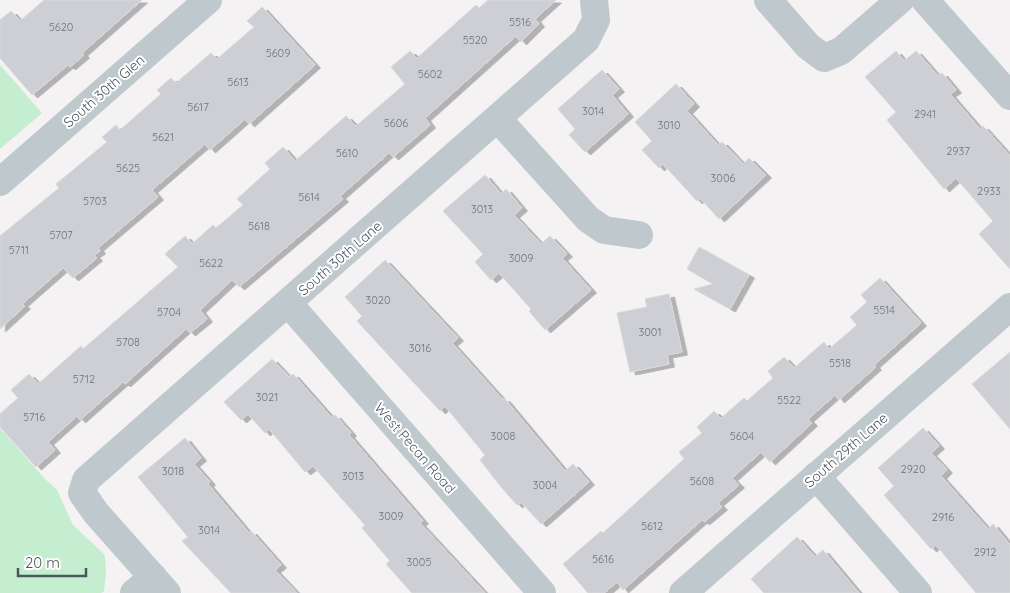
<svg xmlns="http://www.w3.org/2000/svg" width="1010" height="593" font-family="Quicksand,sans-serif">
  <style>
    .green { fill: #c5edd0 }
    .building { fill: #cdcfd4; stroke: #d7d9dd; filter: url(#shadow) }
    .lines { fill: none; stroke-linecap: round; stroke-linejoin: round }
    .minor { stroke: #bfc8cd; stroke-width: 28 }
    .labels { text-anchor: middle; dominant-baseline: central; stroke-width: 4; stroke-linejoin: round; paint-order: stroke }
    .number-label { font-size: 11px; fill: #6c757c }
    .street-label { font-size: 14px; fill: #4b575f; stroke: #fff }
  </style>
  <defs>
    <filter id="shadow"><feDropShadow dx="5.5" dy="3" stdDeviation="0" flood-color="#0004"/></filter>
  </defs>
  <rect width="100%" height="100%" fill="#f4f2f3"/>
  <!-- green -->
  <g class="green">
    <path d="M0,65L42,113L0,149Z"/>
    <path d="M0,428L45,479L57,490L73,525L105,555L106,573L104,591L101,593H0Z"/>
  </g>
  <!-- building -->
  <g class="building">
    <path d="M44,0H142L82,53L84,55L70,67L68,65L32,95L0,58V20L11,11L20,21Z"/>
    <path d="M488,0H556L535,19L539,24L521,42L516,36L425,118L430,125L393,157L389,153L340,196L343,199L239,287L232,280L200,310L207,319L190,333L186,329L125,384L123,382L80,420L77,416L48,442L55,450L36,467L0,427V414L18,398L11,390L29,374L38,384L81,346L83,349L178,267L165,254L185,236L192,244L213,225L216,228L243,205L237,199L270,169L265,163L283,147L295,161L346,116L356,126L405,84L391,67L410,51L417,58L476,5L479,8Z"/>
    <path d="M262,7L315,65L249,124L245,119L210,150L205,144L152,190L158,197L98,248L100,251L94,255L97,258L73,278L63,268L22,304L25,306L0,329V236L59,188L56,184L107,142L102,137L116,125L120,130L161,94L157,90L171,78L176,83L211,53L217,59L254,27L247,21Z"/>
    <path d="M896,51L904,61L916,51L938,76L942,73L956,90L950,94L980,129L983,126L1010,156V269L979,234L993,221L956,178L944,189L887,120L896,112L865,77Z"/>
    <path d="M602,70L619,89L612,95L628,114L585,152L569,135L575,129L558,109Z"/>
    <path d="M676,84L694,104L687,111L718,145L722,142L743,164L749,158L766,175L719,219L700,198L697,201L663,164L659,168L642,150L652,141L635,122Z"/>
    <path d="M485,175L501,194L506,189L522,208L514,215L541,244L550,236L567,254L562,258L591,290L545,330L529,311L531,309L499,273L491,280L475,262L483,254L443,211Z"/>
    <path d="M699,247L749,275L730,309L694,289L713,284L687,269Z"/>
    <path d="M385,260L458,338L452,343L503,400L504,398L565,471L573,464L589,482L541,524L521,502L517,505L501,487L480,460L485,455L445,406L440,411L357,321L362,316L345,297Z"/>
    <path d="M880,278L921,323L874,365L876,367L839,400L835,395L808,419L812,423L770,462L761,452L732,478L739,485L718,503L722,507L704,522L702,520L623,590L617,582L604,593H588L563,564L601,531L603,533L684,459L679,452L702,433L697,427L714,411L721,418L744,398L747,401L773,378L768,371L784,357L794,368L824,342L829,349L857,325L850,317L867,302L861,295Z"/>
    <path d="M669,294L682,352L667,355L669,364L630,372L617,313L647,307L645,299Z"/>
    <path d="M1010,352V429L972,384Z"/>
    <path d="M272,359L289,377L293,374L332,418L335,415L351,433L349,435L423,521L420,523L485,593H412L386,564L390,561L362,528L365,525L313,466L305,472L269,429L265,433L248,414L241,420L224,402Z"/>
    <path d="M923,428L939,446L931,453L947,470L941,476L988,529L993,524L1010,545V593H976L936,545L931,549L884,495L894,486L878,468Z"/>
    <path d="M185,438L201,458L194,464L210,482L208,484L249,533L251,531L281,565L275,570L297,593H231L182,541L188,537L138,477Z"/>
    <path d="M797,537L815,557L823,550L859,593H764L751,579Z"/>
  </g>
  <g class="lines">
    <!-- minor -->
    <g class="minor">
      <path d="M768,0L808,46L824,58L841,51L900,0"/>
      <path d="M925,0L1010,96"/>
      <path d="M498,119L588,219L604,230L639,235"/>
      <path d="M0,182L208,0"/>
      <path d="M288,303L542,593"/>
      <path d="M816,476L918,593"/>
      <path d="M134,593L153,577"/>
      <path d="M167,593L96,513L82,493L86,480L586,40L596,20L594,0"/>
      <path d="M683,593L1010,307"/>
    </g>
  </g>
  <g class="labels">
    <!-- number labels -->
    <g class="number-label">
      <text x="520" y="22">5516</text>
      <text x="61" y="27">5620</text>
      <text x="475" y="40">5520</text>
      <text x="278" y="53">5609</text>
      <text x="430" y="74">5602</text>
      <text x="238" y="82">5613</text>
      <text x="198" y="107">5617</text>
      <text x="593" y="111">3014</text>
      <text x="925" y="114">2941</text>
      <text x="396" y="123">5606</text>
      <text x="669" y="125">3010</text>
      <text x="163" y="137">5621</text>
      <text x="958" y="151">2937</text>
      <text x="347" y="153">5610</text>
      <text x="128" y="168">5625</text>
      <text x="723" y="178">3006</text>
      <text x="989" y="191">2933</text>
      <text x="309" y="197">5614</text>
      <text x="95" y="201">5703</text>
      <text x="482" y="209">3013</text>
      <text x="259" y="226">5618</text>
      <text x="61" y="235">5707</text>
      <text x="19" y="250">5711</text>
      <text x="521" y="258">3009</text>
      <text x="211" y="263">5622</text>
      <text x="378" y="300">3020</text>
      <text x="884" y="310">5514</text>
      <text x="169" y="312">5704</text>
      <text x="650" y="332">3001</text>
      <text x="128" y="342">5708</text>
      <text x="420" y="348">3016</text>
      <text x="840" y="363">5518</text>
      <text x="84" y="379">5712</text>
      <text x="267" y="397">3021</text>
      <text x="789" y="400">5522</text>
      <text x="34" y="417">5716</text>
      <text x="503" y="436">3008</text>
      <text x="742" y="436">5604</text>
      <text x="913" y="469">2920</text>
      <text x="173" y="471">3018</text>
      <text x="353" y="476">3013</text>
      <text x="702" y="481">5608</text>
      <text x="545" y="485">3004</text>
      <text x="391" y="516">3009</text>
      <text x="943" y="517">2916</text>
      <text x="652" y="526">5612</text>
      <text x="209" y="530">3014</text>
      <text x="985" y="552">2912</text>
      <text x="603" y="559">5616</text>
      <text x="419" y="562">3005</text>
    </g>
    <!-- street labels -->
    <g class="street-label">
      <text transform="translate(104 91) rotate(-41)">South 30th Glen</text>
      <text transform="translate(340 258) rotate(-41)">South 30th Lane</text>
      <text transform="translate(415 448) rotate(49)">West Pecan Road</text>
      <text transform="translate(846 450) rotate(-41)">South 29th Lane</text>
    </g>
  </g>
  <!-- scale -->
  <path d="M18 568v8h68v-8" fill="none" stroke="#4b575f" stroke-width="2.5"/>
  <text x="25" y="568" font-size="15" fill="#4b575f" stroke="#ffffff" stroke-width="4" paint-order="stroke">20 m</text>
</svg>
